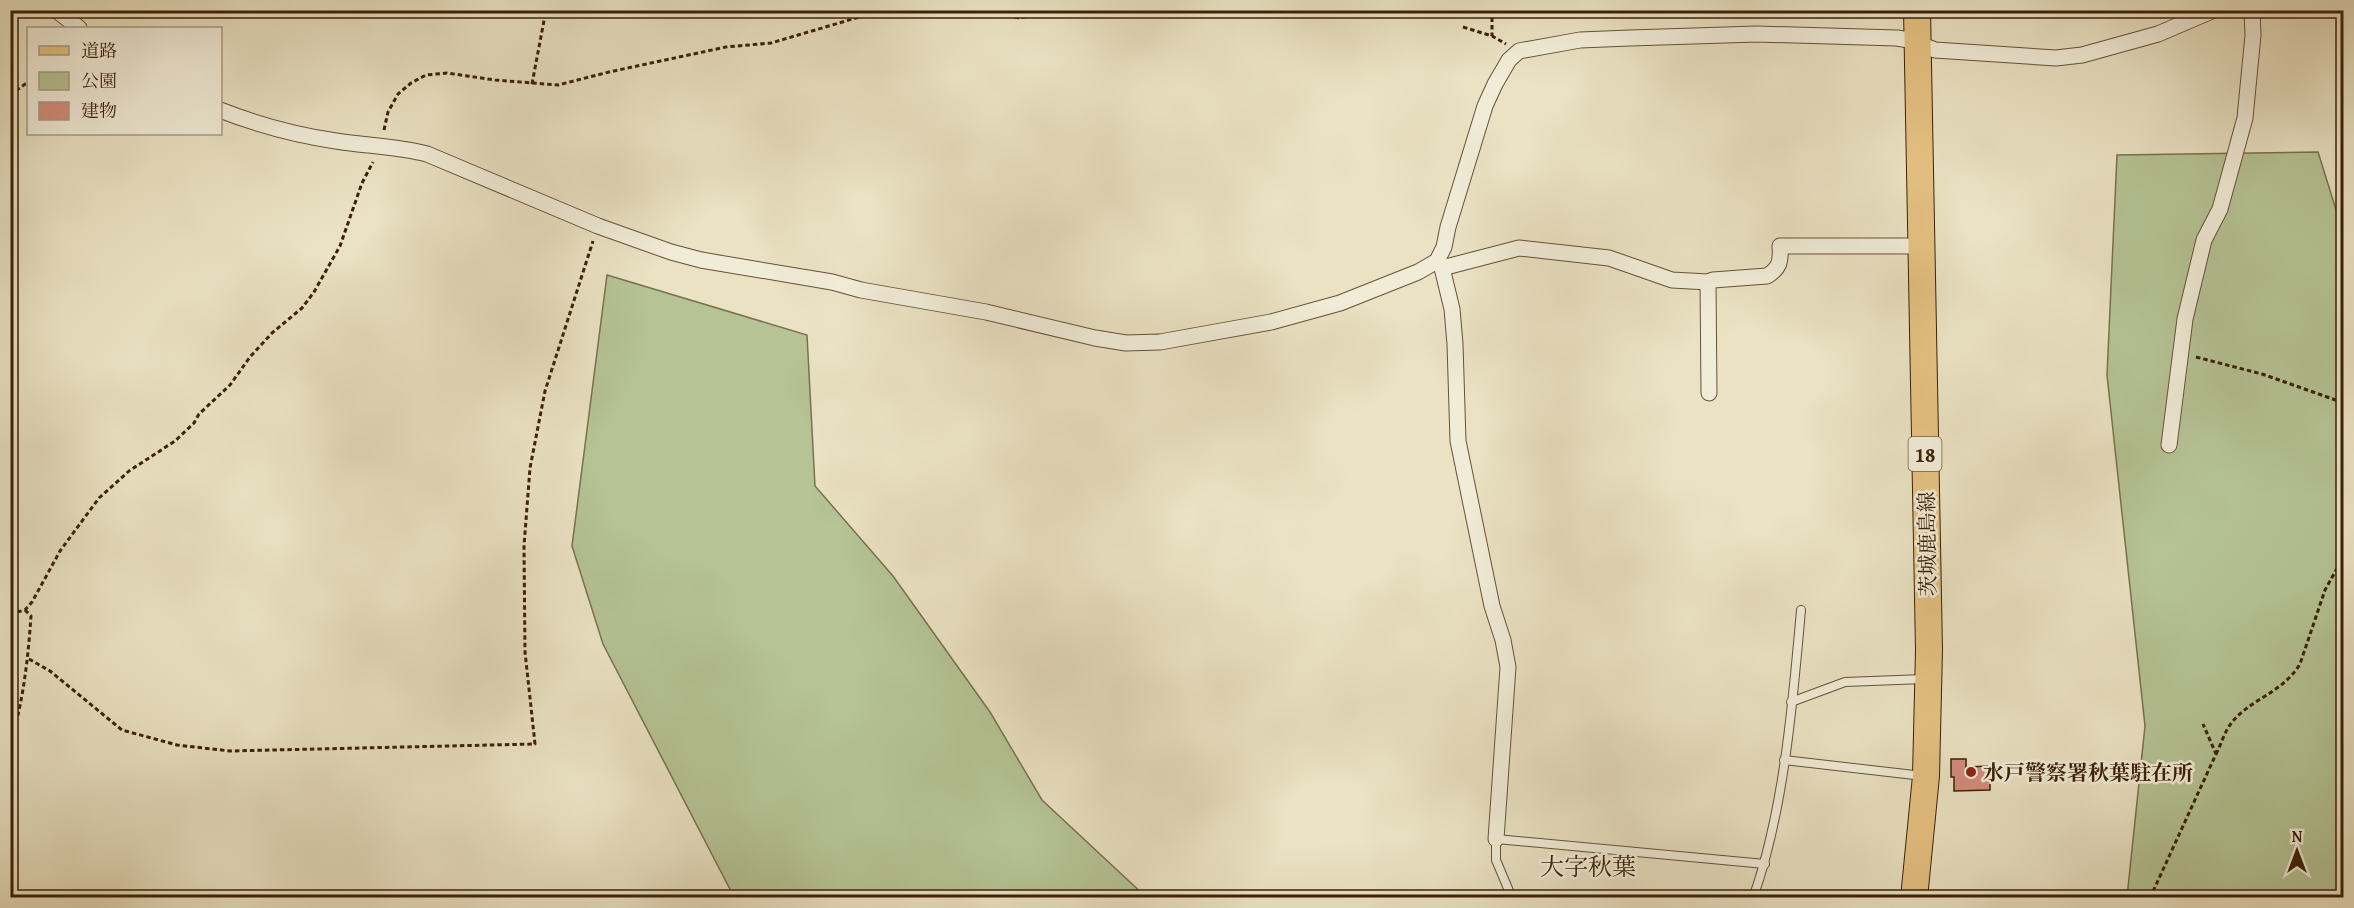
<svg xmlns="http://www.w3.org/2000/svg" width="2354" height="908" font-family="'Gentium Book Plus','Noto Serif JP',serif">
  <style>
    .green { fill: #b5c395; stroke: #78724e; stroke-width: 1.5 }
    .building { fill: #d48d7e; stroke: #3a2108; stroke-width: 1.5 }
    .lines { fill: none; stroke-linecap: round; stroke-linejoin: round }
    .service-casing { stroke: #665137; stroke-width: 10 }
    .minor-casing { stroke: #665137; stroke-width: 17 }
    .primary-casing { stroke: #3a2108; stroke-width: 28 }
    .path { stroke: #3a2108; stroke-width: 3; stroke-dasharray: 4.5 3; stroke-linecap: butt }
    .service { stroke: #f1ecd8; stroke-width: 8 }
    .minor { stroke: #f1ecd8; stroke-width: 15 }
    .primary { stroke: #e5c182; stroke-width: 26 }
    .poi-dot { fill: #8f2418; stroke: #f1ecd8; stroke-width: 2 }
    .labels { text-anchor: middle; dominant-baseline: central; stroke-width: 5; stroke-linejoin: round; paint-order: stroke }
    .shield { fill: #f1ecd8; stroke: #715e46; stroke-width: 1.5 }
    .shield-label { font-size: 20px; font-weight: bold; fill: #3a2108 }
    .street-label { font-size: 21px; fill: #3a2108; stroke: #f1ecd8 }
    .poi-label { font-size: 21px; font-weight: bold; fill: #3a2108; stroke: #f1ecd8; text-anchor: start }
    .quarter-label { font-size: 24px; fill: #3a2108; stroke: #f1ecd8 }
  </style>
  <rect width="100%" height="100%" fill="#eae2c3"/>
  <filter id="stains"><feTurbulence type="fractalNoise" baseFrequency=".00333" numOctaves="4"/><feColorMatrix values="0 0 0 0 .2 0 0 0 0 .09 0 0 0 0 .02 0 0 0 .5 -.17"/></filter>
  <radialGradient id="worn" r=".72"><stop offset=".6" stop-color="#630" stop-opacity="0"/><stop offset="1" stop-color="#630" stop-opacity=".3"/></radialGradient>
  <!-- green -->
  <g class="green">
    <path d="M2318,152L2343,232V897H2127L2145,726L2107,375L2117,155Z"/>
    <path d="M607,275L807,335L815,486L893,576L990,712L1042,800L1146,897H734L603,644L572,546Z"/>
  </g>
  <!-- building -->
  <path class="building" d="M1951,759H1966V767L1990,766V790L1954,791V777H1951Z"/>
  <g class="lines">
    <defs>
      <g id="service">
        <path d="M1791,702L1845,682L1924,679"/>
        <path d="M1784,760L1923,776"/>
        <path d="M1512,898L1496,860V839L1765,864"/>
        <path d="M1753,898C1784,811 1793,701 1801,610"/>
      </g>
      <g id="minor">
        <path d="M56,10L79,28"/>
        <path d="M220,110C258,125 296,135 336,141C366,146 396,146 427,154L598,226L671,252L701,260L832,282L861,290L986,312L1095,338L1126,343L1160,342L1271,322L1340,303L1418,272L1437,261L1444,247L1448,227L1485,106L1495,84L1509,60L1519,51L1580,40L1630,38L1757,34L1897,38L1909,40L1935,50L2056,58L2082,55L2158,34L2214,10"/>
        <path d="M1437,261L1442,268L1452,309L1455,344L1458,441L1492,606L1503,640L1508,667L1496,839"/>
        <path d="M1442,268L1519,248L1609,258L1672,280L1708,282L1713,280L1767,276C1780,268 1781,261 1780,246H1922"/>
        <path d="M1708,282L1709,393"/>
        <path d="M2169,445L2185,319L2204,240L2220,209L2245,118L2253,35L2252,10"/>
      </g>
      <path id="primary" d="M1914,898L1926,776L1929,650L1917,10"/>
    </defs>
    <!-- service casing -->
    <use href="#service" class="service-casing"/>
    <!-- minor casing -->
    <use href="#minor" class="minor-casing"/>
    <!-- primary casing -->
    <use href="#primary" class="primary-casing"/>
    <!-- path -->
    <g class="path">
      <path d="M970,10L1020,18L1053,10"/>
      <path d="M1492,10V36"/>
      <path d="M1463,27L1492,36L1506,44"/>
      <path d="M532,84L546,10"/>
      <path d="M10,95L28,82"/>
      <path d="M384,130L388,112L398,94L411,83L426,75L447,73L495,80L558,85L609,72L726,47L771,43L866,15L908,10"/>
      <path d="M2196,357L2262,374L2344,403"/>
      <path d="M10,614L25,610L32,602L60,551L99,498L129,471L175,441L194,423L199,414L230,385L250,357L272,333L302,308L314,292L340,246L362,183L373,162"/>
      <path d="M29,659L50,671L122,730L177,745L230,751L535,744L525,652L524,546L530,468L545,391L593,241"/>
      <path d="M10,745C23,703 28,660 31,616L25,610"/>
      <path d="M2216,754C2221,745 2224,733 2230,725C2247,700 2282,694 2300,664L2325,590L2344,556"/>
      <path d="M2150,898L2216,754L2203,724"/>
    </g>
    <!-- service -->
    <use href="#service" class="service"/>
    <!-- minor -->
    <use href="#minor" class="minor"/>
    <!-- primary -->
    <use href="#primary" class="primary"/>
  </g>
  <!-- markers -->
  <circle class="poi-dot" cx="1971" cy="772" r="6"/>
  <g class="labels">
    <!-- shield labels -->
    <rect class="shield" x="1908.5" y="437" width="33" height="34" rx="4.5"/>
    <g class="shield-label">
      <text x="1925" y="454">18</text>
    </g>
    <!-- street labels -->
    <g class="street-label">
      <text transform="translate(1927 544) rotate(-91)">茨城鹿島線</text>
    </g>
    <!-- poi labels -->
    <g class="poi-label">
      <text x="1983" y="772">水戸警察署秋葉駐在所</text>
    </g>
    <!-- quarter labels -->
    <g class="quarter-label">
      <text x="1588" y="866">大字秋葉</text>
    </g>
  </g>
  <!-- margin -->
  <rect width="2354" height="908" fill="none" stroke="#eae2c3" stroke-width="36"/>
  <rect x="12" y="12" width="2330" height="884" fill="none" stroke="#3a2108" stroke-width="3"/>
  <rect x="18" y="18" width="2318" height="872" fill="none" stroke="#3a2108" stroke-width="1.5"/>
  <!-- legend -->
  <rect x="27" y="27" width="195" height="108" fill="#f1ecd8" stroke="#a89b85" stroke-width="1.5"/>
  <rect x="39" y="46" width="30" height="9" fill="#e5c182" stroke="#a89b85" stroke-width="1.5"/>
  <text x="81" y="57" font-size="18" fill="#3a2108">道路</text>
  <rect x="39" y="72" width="30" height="18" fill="#b5c395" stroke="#a89b85" stroke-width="1.5"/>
  <text x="81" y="87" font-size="18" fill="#3a2108">公園</text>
  <rect x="39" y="102" width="30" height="18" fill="#d48d7e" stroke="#a89b85" stroke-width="1.5"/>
  <text x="81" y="117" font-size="18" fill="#3a2108">建物</text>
  <!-- north arrow -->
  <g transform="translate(2297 851)" stroke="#f1ecd8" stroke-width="4.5" paint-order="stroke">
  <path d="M0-4.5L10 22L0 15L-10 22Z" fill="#3a2108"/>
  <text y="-9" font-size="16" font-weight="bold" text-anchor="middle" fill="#3a2108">N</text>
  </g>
  <rect width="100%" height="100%" filter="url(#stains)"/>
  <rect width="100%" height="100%" fill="url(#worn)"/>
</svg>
